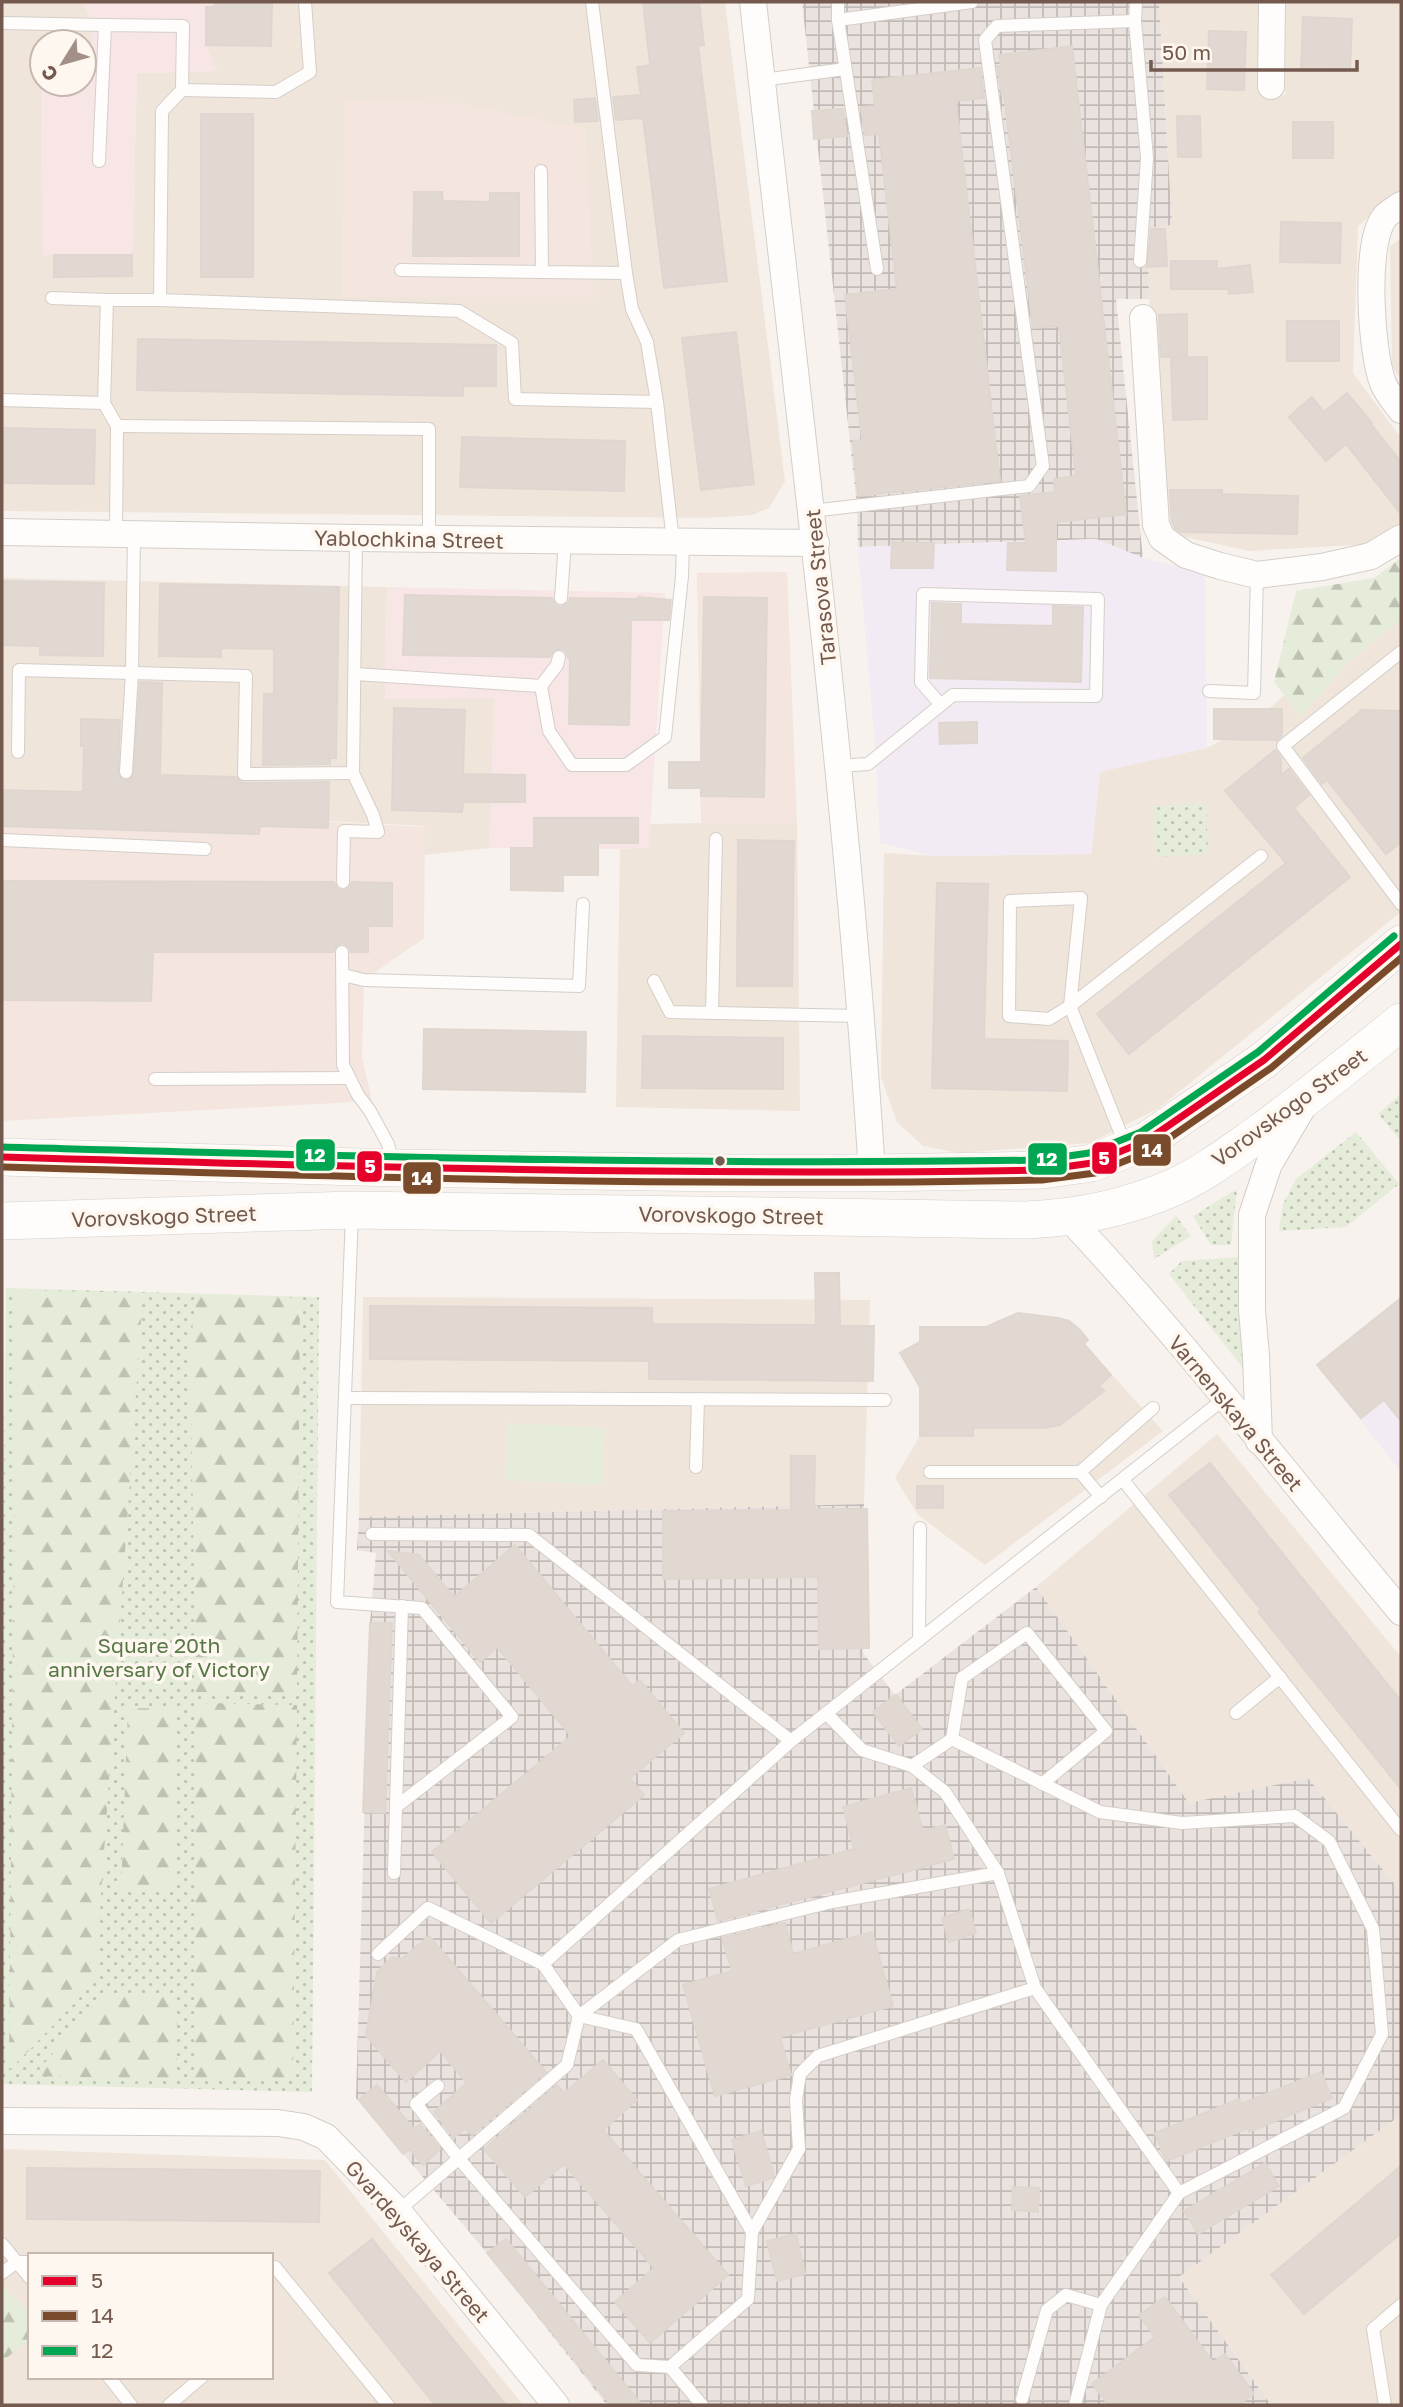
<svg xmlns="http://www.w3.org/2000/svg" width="1403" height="2407" font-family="'Golos Text',sans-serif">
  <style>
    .residential { fill: #efe5db; fill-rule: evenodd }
    .commercial { fill: #f4e5df }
    .industrial { fill: url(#industrial-grid) }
    .education { fill: #f3ebf3 }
    .medical { fill: #f8e6e7 }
    .green { fill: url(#green-dots) }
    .forest { fill: url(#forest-firs) }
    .pitch { fill: #e5ecd9 }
    .building { fill: #e1d8d2; stroke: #e0d6d0; stroke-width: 2 }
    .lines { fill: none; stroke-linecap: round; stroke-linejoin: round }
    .lane-casing { stroke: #d4cec8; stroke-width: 14 }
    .street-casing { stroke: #d4cec8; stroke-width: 28 }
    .secondary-casing { stroke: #d6cfca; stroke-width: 38 }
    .lane { stroke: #fefdfc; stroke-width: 12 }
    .street { stroke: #fefdfc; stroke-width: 26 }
    .secondary { stroke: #fefdfc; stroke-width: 37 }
    .bus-1-casing { stroke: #fef7ef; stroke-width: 12 }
    .bus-2-casing { stroke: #fef7ef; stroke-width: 12 }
    .bus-3-casing { stroke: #fef7ef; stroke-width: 12 }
    .bus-1 { stroke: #e4002b; stroke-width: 7 }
    .bus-2 { stroke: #7a4b2a; stroke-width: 7 }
    .bus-3 { stroke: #00a651; stroke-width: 7 }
    .bus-dot { fill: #745a4e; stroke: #fef7ef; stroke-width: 2.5 }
    .labels { text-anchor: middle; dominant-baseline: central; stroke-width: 7; stroke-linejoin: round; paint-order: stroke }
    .street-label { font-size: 21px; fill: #745a4e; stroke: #fef7ef }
    .park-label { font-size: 21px; fill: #587847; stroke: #fef7ef }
    .line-badge { stroke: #fef7ef; stroke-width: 2.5 }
    .badge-label { font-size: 19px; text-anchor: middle; font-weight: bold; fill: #fff }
  </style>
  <defs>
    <pattern id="industrial-grid" width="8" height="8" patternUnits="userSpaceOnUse" patternTransform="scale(1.75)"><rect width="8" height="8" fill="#eae2de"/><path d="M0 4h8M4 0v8" fill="none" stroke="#c2bab6"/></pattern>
    <pattern id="green-dots" width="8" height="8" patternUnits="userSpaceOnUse" patternTransform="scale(1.75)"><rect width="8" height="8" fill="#e5ecd9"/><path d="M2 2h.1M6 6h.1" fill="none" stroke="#bec2b2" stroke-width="1.8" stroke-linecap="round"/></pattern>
    <pattern id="forest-firs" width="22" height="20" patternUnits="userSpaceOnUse" patternTransform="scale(1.75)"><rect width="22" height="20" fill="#e5ecd9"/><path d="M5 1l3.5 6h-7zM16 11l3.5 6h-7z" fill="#bec2b2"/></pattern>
  </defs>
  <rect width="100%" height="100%" fill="#f7f2ed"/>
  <!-- residential -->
  <g class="residential">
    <path d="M2,2H83L93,26L92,64H84V42H42L43,254L54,255H132L137,73L216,71L206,45L271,46L272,2H725L785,481L769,508L752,515L707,518L2,511Z"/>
    <path d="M1159,2H1259L1258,93L1285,95L1286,2H1401V191L1358,226L1353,373L1401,438V523L1372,544L1249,551L1163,532L1149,299L1148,227L1172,225Z"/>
    <path d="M1401,239V379L1392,367L1390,246Z"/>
    <path d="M2,578L387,587L385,699L494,697L490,848L424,855V826L2,804Z"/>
    <path d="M1401,590V912L1159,1108L1090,1143L959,1153L923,1146L897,1122L881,1077L884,853L933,856L1091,854L1100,771L1207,748L1250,726Z"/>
    <path d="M701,823H797L800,1111L616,1107L620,849L648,847L650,824Z"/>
    <path d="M363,1297L870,1300L864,1504L359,1517Z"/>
    <path d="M1018,1313L1058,1318L1069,1321L1080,1330L1088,1340L1084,1344L1163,1431L985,1565L918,1515L895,1478L920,1436V1387L901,1353L920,1342V1327H986Z"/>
    <path d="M1217,1434L1401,1657V1892L1308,1778L1189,1803L1036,1587Z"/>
    <path d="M1401,2115V2405H1271L1179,2277Z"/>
    <path d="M2,2149L325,2160L523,2405H2ZM30,2255H271V2377H30Z"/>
  </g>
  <!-- commercial -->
  <g class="commercial">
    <path d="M345,101L456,103L586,129L593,297H341Z"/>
    <path d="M787,572L797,823H701L697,573Z"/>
    <path d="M2,804L425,827L424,938L364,980L362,1057L372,1101L2,1121Z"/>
  </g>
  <!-- industrial -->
  <g class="industrial">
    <path d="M802,2H1159L1172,225L1148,228L1149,299H1116L1143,558L1096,539L858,547L857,506Z"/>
    <path d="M864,1504L863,1653L895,1695L1036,1587L1189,1803L1308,1778L1401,1892V2115L1179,2277L1271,2405H607L487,2253L356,2098L370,1623L376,1553L357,1550L359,1517Z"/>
  </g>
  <!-- education -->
  <g class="education">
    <path d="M1096,539L1143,558L1205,573L1207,748L1100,772L1091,854L933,856L880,843L876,758L858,547Z"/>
    <path d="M1401,1298V1472L1317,1365Z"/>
  </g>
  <!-- medical -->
  <g class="medical">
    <path d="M83,2H272L271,47L206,45L217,71L137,73L132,255H43V84H84V64H92L93,26Z"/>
    <path d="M387,587L665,593L649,847L620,849L490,848L494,698L385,699Z"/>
  </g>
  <!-- green -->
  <g class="green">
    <path d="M1206,803L1208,854L1155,857L1153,806Z"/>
    <path d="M1401,1094V1141L1378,1114Z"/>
    <path d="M1356,1132L1399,1184L1346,1227L1279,1231L1283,1204L1296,1179Z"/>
    <path d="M1237,1189L1231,1245H1211L1193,1216Z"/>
    <path d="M1176,1216L1191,1236L1154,1259L1152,1241Z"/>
    <path d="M1241,1257L1246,1372L1169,1274L1182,1261Z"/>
    <path d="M6,1288L319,1297L312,2092L2,2084V1671Z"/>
  </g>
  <!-- forest -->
  <g class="forest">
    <path d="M1401,558V619L1348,662L1301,717L1274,682L1296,591L1374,578Z"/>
    <path d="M16,1290L143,1293L95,1982L9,2071Z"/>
    <path d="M197,1295L300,1298L297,1693L196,1692L190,1345Z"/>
    <path d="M196,1703L297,1705L293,2080L194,2079Z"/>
    <path d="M128,1708L176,1709L173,1892L121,1890Z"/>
    <path d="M103,1993L177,1995V2080L34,2076Z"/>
    <path d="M2,2285L30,2312V2338L2,2362Z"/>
  </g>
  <!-- pitch -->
  <path class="pitch" d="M508,1423L605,1428L602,1485L506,1480Z"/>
  <!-- building -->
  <g class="building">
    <path d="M215,2H272L271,46L206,45V7H214Z"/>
    <path d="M643,2H699L704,45L698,46L727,281L664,288L643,118L616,120L613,97L641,95L637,67L650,65Z"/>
    <path d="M1303,17L1352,19L1350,71L1301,69Z"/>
    <path d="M1209,31L1246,32L1244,90L1207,89Z"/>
    <path d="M1072,46L1126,514L1056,522V571L1007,570L1008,543H1026L1020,496L1055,492L1054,479L1076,476L1059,326L1033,328L1004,96H1002L997,66H1001L999,55Z"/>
    <path d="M980,68L984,98L956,101L1000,481L858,496L853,441L862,440L845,295L897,289L879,134L865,135L861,107L875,106L872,80Z"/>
    <path d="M595,98L598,121L575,122L574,100Z"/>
    <path d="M843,109L847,136L814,139L812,111Z"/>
    <rect x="201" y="114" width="52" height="163"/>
    <path d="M1177,116H1200L1201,157H1178Z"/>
    <rect x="1293" y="122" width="40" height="36"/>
    <path d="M414,192H442L443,201L490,202V193H519V256H413Z"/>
    <path d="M1281,222L1341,223L1340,263L1280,262Z"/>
    <path d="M1151,229H1165L1167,266L1147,267Z"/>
    <path d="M54,255H132V276L54,277Z"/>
    <path d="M1171,261H1217V269L1250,265L1253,292L1229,294L1228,289H1171Z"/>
    <path d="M1187,314V356L1161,357L1159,315Z"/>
    <rect x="1287" y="321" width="52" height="40"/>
    <path d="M736,332L754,484L701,490L682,338Z"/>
    <path d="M138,339L496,345V386H463V396L137,390Z"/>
    <path d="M1207,357V419L1173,420L1171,358Z"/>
    <path d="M1347,393L1372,423L1371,424L1401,462V514L1346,444L1326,461L1289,417L1312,397L1324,412Z"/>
    <path d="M2,428L95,430L94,484L2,483Z"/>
    <path d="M462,437L625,441L624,491L460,487Z"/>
    <path d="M1170,490H1222V494L1298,496L1297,534L1181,532L1175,528L1172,521Z"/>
    <path d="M892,542L934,543L933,568H891Z"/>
    <path d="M2,581L104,583L103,656L40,655V646L2,645Z"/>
    <path d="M160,584L339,587L336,758H330V764L263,765L264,694H274V649L221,648V657L159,656Z"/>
    <path d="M405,595L552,598L556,605L561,607L568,603L570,598L638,599V597L671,600L669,620H631L629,725L569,724L570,658H568L565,650L556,649L550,657L403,655Z"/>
    <path d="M704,597L767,598L764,797L701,796V788H669V762H701Z"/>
    <path d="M932,603L961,604V624L1053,626V606L1083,607L1081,682L930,678Z"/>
    <path d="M140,682L162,683L160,775L236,777L244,783L329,782L328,828L260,826L259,834L2,826V790L83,792L84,746H81V719L120,720L118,775L125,781L133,777Z"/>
    <path d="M394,708L465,710L463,774L525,775V802H463L462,812L392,810Z"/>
    <path d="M1214,709H1282V736L1277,740L1214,739Z"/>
    <path d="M1362,710L1401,711V842L1386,854L1327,780L1322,784L1303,758Z"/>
    <path d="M977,722V743L940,744L939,723Z"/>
    <path d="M1275,750L1281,758V775L1289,769L1309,795L1294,808L1350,877L1129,1054L1097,1014L1286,863L1225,791Z"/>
    <path d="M534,818H638V843H598V875H563V891L511,890V848H534Z"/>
    <path d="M738,840L794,841L792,986H737Z"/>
    <path d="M2,881L334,882L338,889L344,891L350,887L352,882L392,883V926H368V952H351L349,947L343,943L337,945L333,952H153L151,1001L2,1000Z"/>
    <path d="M937,883L988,884L984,1039L1068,1041L1067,1091L932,1088Z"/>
    <path d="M424,1029L586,1032L585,1092L423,1089Z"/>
    <path d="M643,1036L783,1038V1089L642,1088Z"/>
    <path d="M815,1273H839L840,1326H874L873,1381L649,1379V1361L370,1359V1306L652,1308V1324L816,1325Z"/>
    <path d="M1401,1298V1421L1384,1400L1361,1418L1317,1365Z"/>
    <path d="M1018,1313L1058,1318L1069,1321L1080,1330L1088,1340L1084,1344L1111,1375L1099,1386L1104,1391L1060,1425L1044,1428H973V1436H920V1387L900,1353L920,1342V1327H986Z"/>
    <path d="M791,1456H815L814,1509H867L869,1648L819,1649L818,1577L663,1579V1511L791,1510Z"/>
    <path d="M1210,1463L1401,1701V1789L1258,1612L1261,1610L1169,1495Z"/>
    <rect x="917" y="1486" width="26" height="22"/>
    <path d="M515,1545L632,1686L640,1680L684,1733L630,1778L644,1795L491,1923L432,1852L571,1736L497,1647L480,1662L388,1551L419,1555L454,1597Z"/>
    <path d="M370,1623H392L385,1813L363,1812Z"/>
    <path d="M896,1695L922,1729L899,1746L873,1712Z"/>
    <path d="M911,1788L923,1831L945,1825L954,1859L718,1921L709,1889L854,1849L843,1807Z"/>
    <path d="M969,1909L976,1933L949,1942L942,1918Z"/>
    <path d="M785,1923L793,1954L872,1932L893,2006L780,2037L791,2075L715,2096L683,1985L732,1971L722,1938Z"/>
    <path d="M429,1936L546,2072L472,2135L465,2128L454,2138L434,2112L467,2083L440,2051L406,2082L366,2036L377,1972L392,1957L402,1959Z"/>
    <path d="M603,2060L637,2100L603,2130L728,2275L650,2343L615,2302L654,2268L564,2164L525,2197L484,2149L557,2085L564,2093Z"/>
    <path d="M1321,2072L1332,2098L1249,2132L1248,2128L1167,2161L1164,2157L1155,2133L1239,2099L1241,2104Z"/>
    <path d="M377,2085L414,2129L420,2124L440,2149L423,2165L410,2149L403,2154L359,2100Z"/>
    <path d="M761,2131L774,2175L773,2178L746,2186L732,2140Z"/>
    <path d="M1265,2163L1279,2186L1198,2234L1184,2211Z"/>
    <path d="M1401,2166V2233L1304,2314L1271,2275Z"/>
    <path d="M27,2168L320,2171L319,2222L27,2219Z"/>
    <path d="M1013,2187L1039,2188L1038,2212L1012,2210Z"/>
    <path d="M796,2234L805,2274L777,2281L767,2241Z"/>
    <path d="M372,2239L506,2405H435L329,2273Z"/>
    <path d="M506,2239L642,2405H611L487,2253Z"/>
    <path d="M1165,2297L1213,2362L1225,2354L1254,2394L1239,2405H1109L1092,2384L1155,2337L1139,2315Z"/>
  </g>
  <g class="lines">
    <defs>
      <g id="lane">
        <path d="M592,2L626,273L632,309L647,342L657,402L673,541"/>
        <path d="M838,2V20L877,269"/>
        <path d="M1136,2L1135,21L1147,158L1140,261"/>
        <path d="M838,20L972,2"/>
        <path d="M2,23L105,25"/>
        <path d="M762,80L845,69"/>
        <path d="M182,90L276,92L310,72L305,2"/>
        <path d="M99,161L105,25L183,26L182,90L162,111L160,300"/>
        <path d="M541,171L542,272L626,273"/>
        <path d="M401,270L542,272"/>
        <path d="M52,298L107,300"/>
        <path d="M2,400L104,403"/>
        <path d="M117,426L429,429V539"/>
        <path d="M811,511L1029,486L1043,466L985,40L997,26L1135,21"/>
        <path d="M116,533L117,426L104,403L107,300H160L459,311L512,343L515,399L657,402"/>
        <path d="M561,598L565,541"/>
        <path d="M1401,652L1283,746L1401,904"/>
        <path d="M355,674L541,686L549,731L572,765H626L665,737L682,576L683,542"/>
        <path d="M541,686L557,665L559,657"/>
        <path d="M1209,691L1254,693L1257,575"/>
        <path d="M18,752L19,670L246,676L244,774L353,773L356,538"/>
        <path d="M838,766L868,764L953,695L1096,696L1098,599L923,594L921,682L941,705"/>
        <path d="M126,772L132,673L134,534"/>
        <path d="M2,840L205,849"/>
        <path d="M343,882L344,831L378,832L373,815L353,773"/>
        <path d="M342,952L343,1065L358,1095L370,1111L388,1144L393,1164"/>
        <path d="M343,975L364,980L579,986L583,904"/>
        <path d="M654,981L670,1012L861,1016"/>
        <path d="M712,1013L716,839"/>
        <path d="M155,1079L349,1078"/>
        <path d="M1126,1147L1070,1006L1081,898L1010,901L1009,1016L1049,1019L1070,1006L1261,856"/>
        <path d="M352,1214L337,1602L422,1608L512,1717L397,1806"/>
        <path d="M346,1398L885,1400"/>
        <path d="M696,1467L698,1399"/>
        <path d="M930,1472H1080L1153,1408"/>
        <path d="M1080,1472L1101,1497"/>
        <path d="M1123,1480L1401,1830"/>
        <path d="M372,1534L529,1535L791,1741"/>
        <path d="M919,1640L920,1528"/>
        <path d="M826,1713L862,1750L912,1766L945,1792L998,1873L1035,1988L1179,2193"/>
        <path d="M1236,1713L1280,1677"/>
        <path d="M952,1739L962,1678L1027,1633L1106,1731L1042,1784"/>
        <path d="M912,1766L952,1739L1100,1812L1182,1823L1295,1816L1329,1841L1373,1929L1382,2034L1344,2108L1179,2193L1101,2305L1075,2405"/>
        <path d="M394,1873L402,1606"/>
        <path d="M378,1954L428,1908L543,1964L579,2016L636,2029L752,2232L748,2299L670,2367L702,2405"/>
        <path d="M543,1964L791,1741L1225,1398"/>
        <path d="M438,2086L416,2104L460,2160L637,2365L670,2367"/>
        <path d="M398,2211L567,2065L579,2016L678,1940L832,1902L998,1873"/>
        <path d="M752,2232L799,2149L796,2100L800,2074L818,2056L1035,1988"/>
        <path d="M2,2244L30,2278"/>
        <path d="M271,2267H275L388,2405"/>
        <path d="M2,2273L17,2262H30"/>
        <path d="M109,2377L131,2405"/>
        <path d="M1022,2399L1047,2310L1066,2295L1101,2305"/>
        <path d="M169,2405L202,2377"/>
        <path d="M1385,2405L1373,2329L1401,2305"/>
      </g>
      <g id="street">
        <path d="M753,2C796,392 847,781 872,1173"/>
        <path d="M1271,86L1272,2"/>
        <path d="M1401,205C1396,209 1387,213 1384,218C1364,245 1371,353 1383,383C1387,393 1395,402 1401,410"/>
        <path d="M1143,318L1156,525L1162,538L1186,555L1220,566L1257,575L1322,567L1371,556L1401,538"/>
        <path d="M2,532L356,538L816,543"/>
        <path d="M1067,1216C1184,1341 1291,1480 1401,1612"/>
        <path d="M1259,1441L1256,1356L1252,1310V1215L1269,1164L1304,1105"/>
        <path d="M2,2121L278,2123L304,2127L326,2137L398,2211L556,2405"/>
      </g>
      <g id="secondary">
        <path d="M2,1157L394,1168L719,1173H872L1042,1170L1092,1163L1146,1141L1264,1060L1401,944"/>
        <path d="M2,1221L353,1210L1026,1220C1075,1218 1126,1208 1172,1188C1202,1175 1231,1153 1258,1134C1307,1098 1354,1060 1401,1022"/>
      </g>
    </defs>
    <!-- lane casing -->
    <use href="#lane" class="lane-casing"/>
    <!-- street casing -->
    <use href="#street" class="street-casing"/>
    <!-- secondary casing -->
    <use href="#secondary" class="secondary-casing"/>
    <!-- lane -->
    <use href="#lane" class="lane"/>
    <!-- street -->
    <use href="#street" class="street"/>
    <!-- secondary -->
    <use href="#secondary" class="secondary"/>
    <defs>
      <path id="bus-1" d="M2,1157C349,1167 695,1176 1042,1170L1092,1163L1146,1141L1264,1060L1401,944"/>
      <path id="bus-2" d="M2,1167C349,1177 695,1187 1042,1180L1095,1173L1152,1150L1271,1068L1401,958"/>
      <path id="bus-3" d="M2,1147C349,1156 695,1166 1041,1160L1089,1153L1141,1132L1258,1052L1394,936"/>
    </defs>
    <!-- bus-1 casing -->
    <use href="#bus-1" class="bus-1-casing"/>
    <!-- bus-2 casing -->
    <use href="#bus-2" class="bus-2-casing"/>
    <!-- bus-3 casing -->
    <use href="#bus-3" class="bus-3-casing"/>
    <!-- bus-1 -->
    <use href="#bus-1" class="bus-1"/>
    <!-- bus-2 -->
    <use href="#bus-2" class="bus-2"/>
    <!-- bus-3 -->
    <use href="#bus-3" class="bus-3"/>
  </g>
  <!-- markers -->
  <circle class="bus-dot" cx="720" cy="1161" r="6"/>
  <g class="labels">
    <!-- street labels -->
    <g class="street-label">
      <text transform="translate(409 539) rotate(1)">Yablochkina Street</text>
      <text transform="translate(820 587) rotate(-96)">Tarasova Street</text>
      <text transform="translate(1289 1107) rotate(-36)">Vorovskogo Street</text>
      <text transform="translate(731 1215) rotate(1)">Vorovskogo Street</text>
      <text transform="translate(164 1216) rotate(-2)">Vorovskogo Street</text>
      <text transform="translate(1236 1413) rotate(50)">Varnenskaya Street</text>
      <text transform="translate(418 2241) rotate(49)">Gvardeyskaya Street</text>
    </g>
    <!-- park labels -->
    <g class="park-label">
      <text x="159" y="1645">Square 20th<tspan x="159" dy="24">anniversary of Victory</tspan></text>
    </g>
  </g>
  <g class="line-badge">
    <rect x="1132" y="1133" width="40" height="34" rx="7" fill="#7a4b2a"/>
    <rect x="295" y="1138" width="41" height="34" rx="7" fill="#00a651"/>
    <rect x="1091" y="1141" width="27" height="34" rx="7" fill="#e4002b"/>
    <rect x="1027" y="1142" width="41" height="34" rx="7" fill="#00a651"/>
    <rect x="356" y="1150" width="27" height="33" rx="7" fill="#e4002b"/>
    <rect x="402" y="1161" width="40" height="34" rx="7" fill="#7a4b2a"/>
  </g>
  <g class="badge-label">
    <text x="1152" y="1157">14</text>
    <text x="315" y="1162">12</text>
    <text x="1104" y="1165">5</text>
    <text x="1047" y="1166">12</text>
    <text x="370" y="1173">5</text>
    <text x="422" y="1185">14</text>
  </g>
  <!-- border -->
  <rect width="1403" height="2407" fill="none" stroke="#745a4e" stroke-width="7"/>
  <!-- legend -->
  <rect x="28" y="2253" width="245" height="126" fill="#fef7ef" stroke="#c7b8af" stroke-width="2"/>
  <rect x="42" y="2276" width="35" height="10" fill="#e4002b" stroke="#c7b8af" stroke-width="2"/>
  <text x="91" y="2288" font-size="21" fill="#745a4e">5</text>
  <rect x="42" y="2311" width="35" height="10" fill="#7a4b2a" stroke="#c7b8af" stroke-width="2"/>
  <text x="91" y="2323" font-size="21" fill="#745a4e">14</text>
  <rect x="42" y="2346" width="35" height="10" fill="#00a651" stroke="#c7b8af" stroke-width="2"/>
  <text x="91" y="2358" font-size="21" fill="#745a4e">12</text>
  <!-- north arrow -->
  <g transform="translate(63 63) rotate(233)"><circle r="33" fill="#fef7ef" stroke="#c7b8af" stroke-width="2"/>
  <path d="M0-5L12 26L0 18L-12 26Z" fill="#a28f86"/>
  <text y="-10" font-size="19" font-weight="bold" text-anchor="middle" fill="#745a4e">С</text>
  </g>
  <!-- scale -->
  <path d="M1151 60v10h206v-10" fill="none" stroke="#745a4e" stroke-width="3.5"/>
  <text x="1162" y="60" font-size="21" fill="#745a4e" stroke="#fef7ef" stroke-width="5" paint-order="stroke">50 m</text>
</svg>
